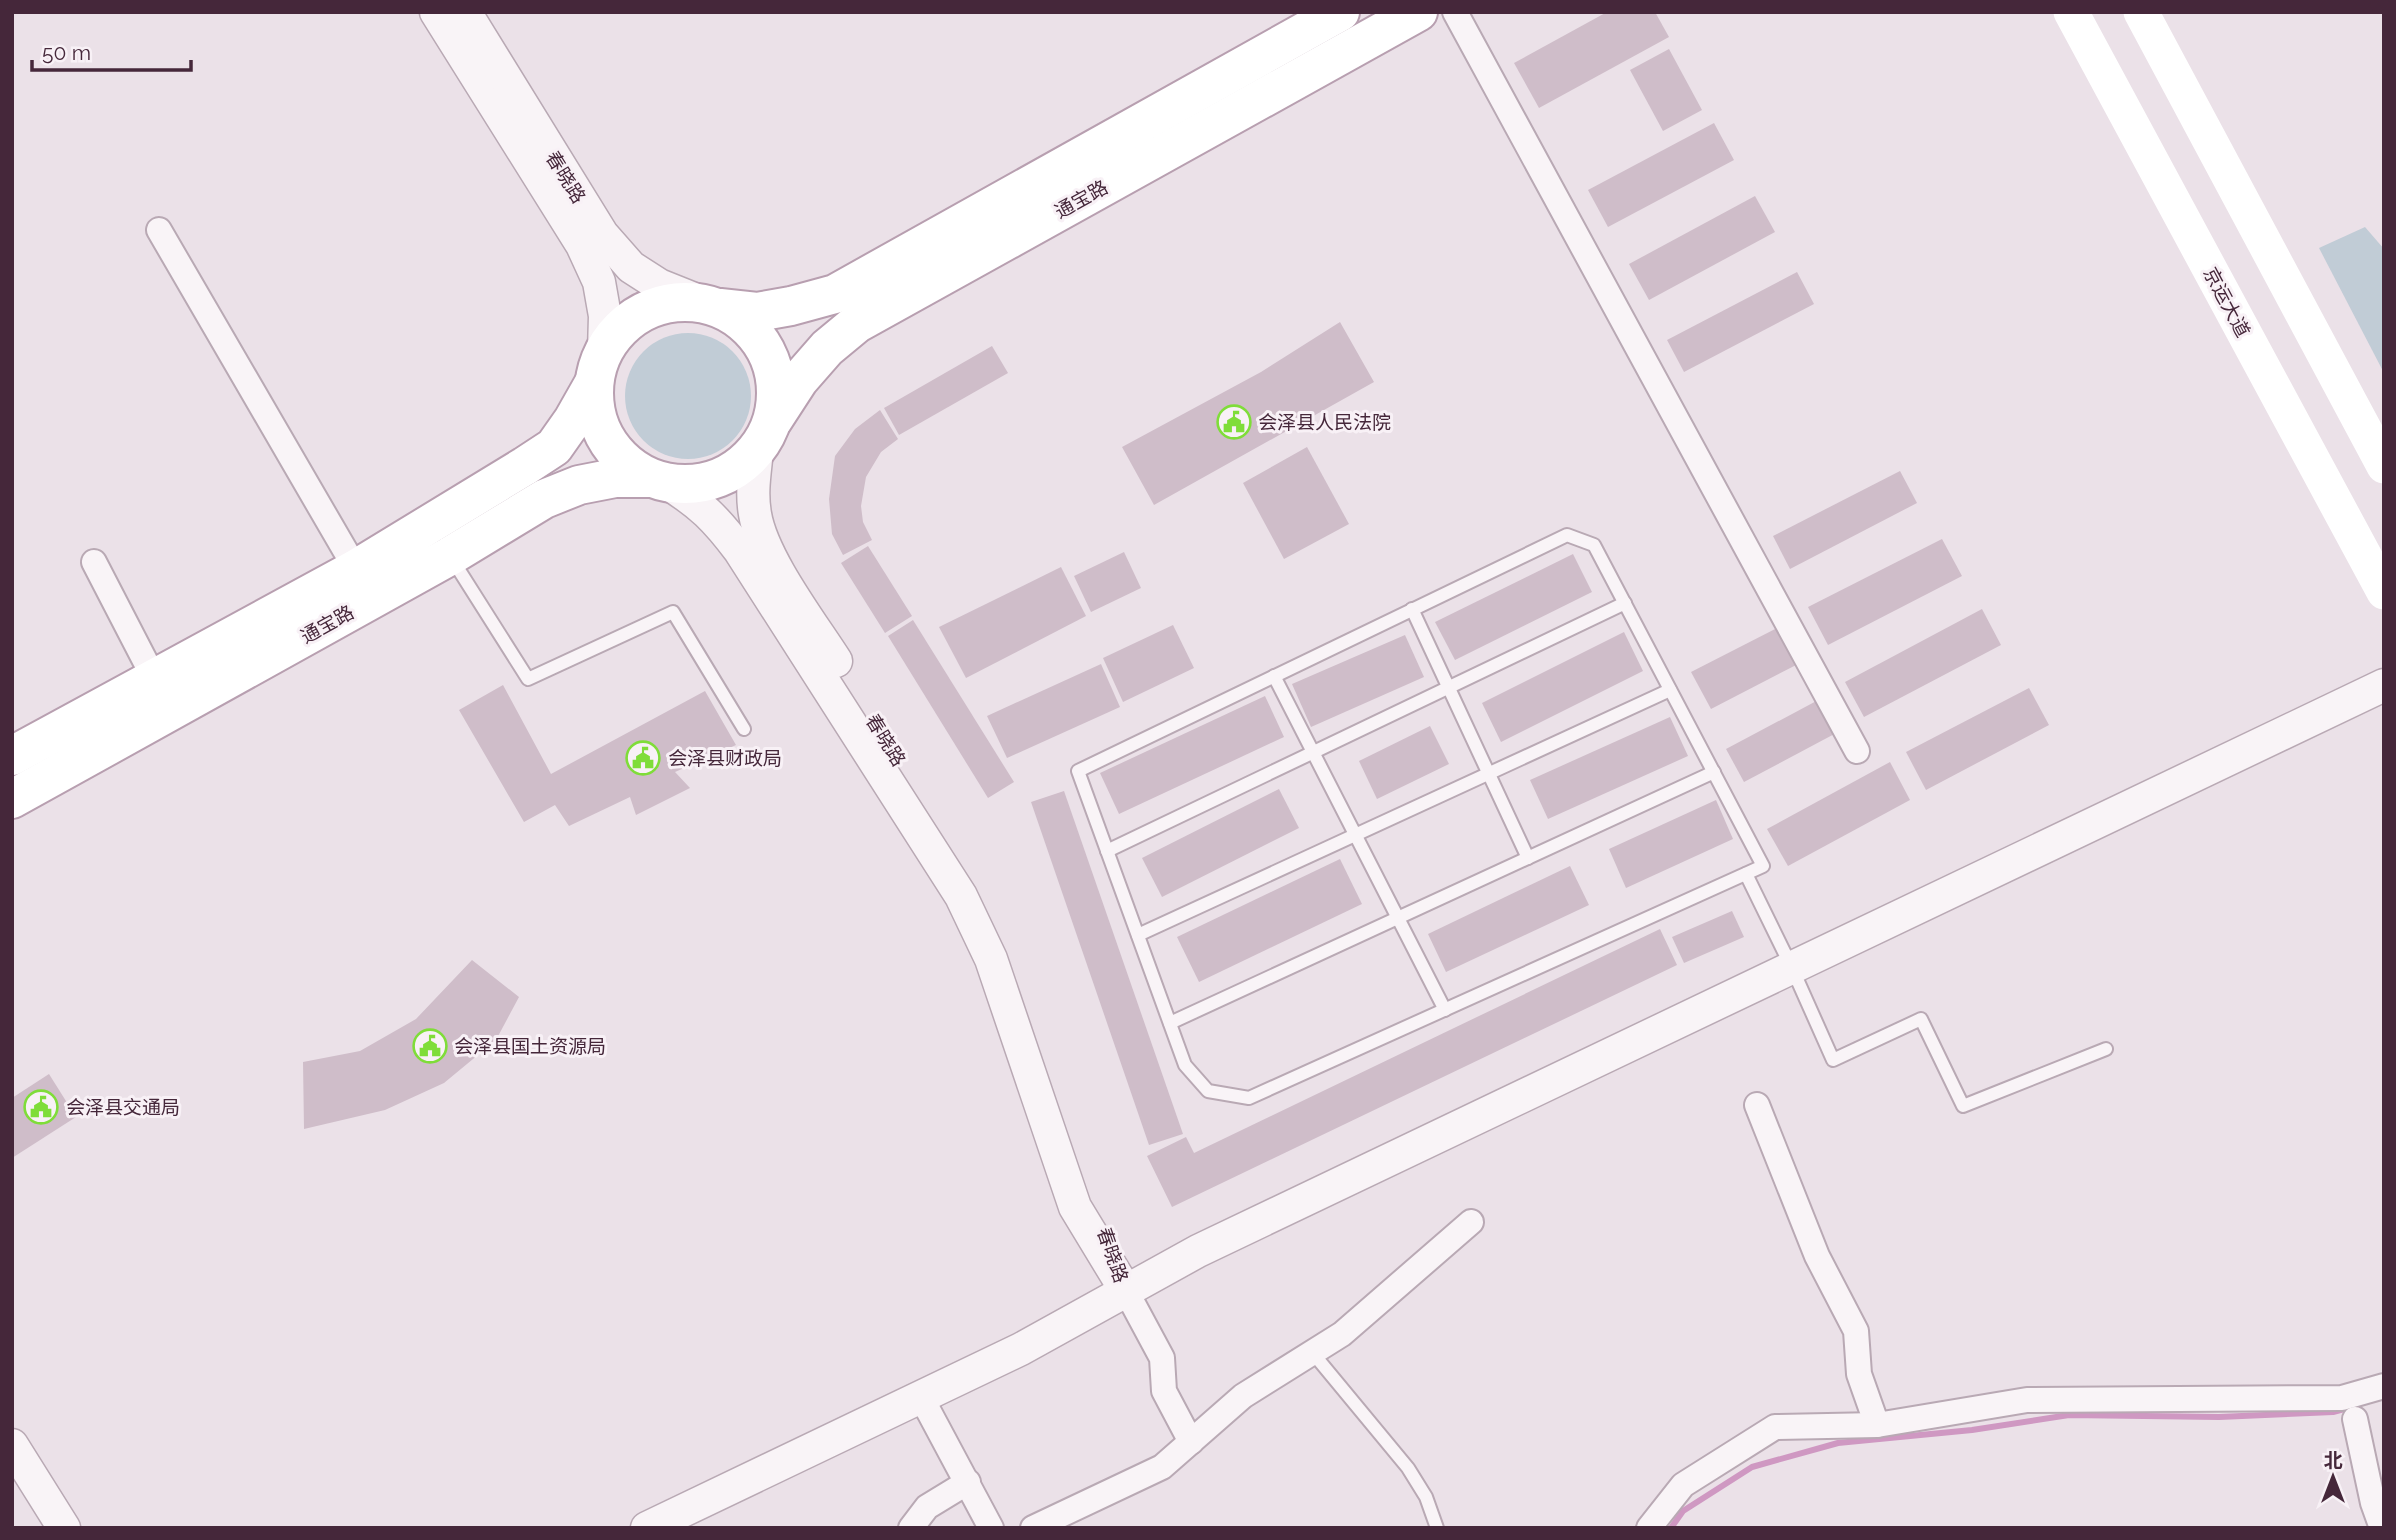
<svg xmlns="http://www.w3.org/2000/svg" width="2396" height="1540" font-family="Raleway,'Noto Sans SC',sans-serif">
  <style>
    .green { fill: #c1ccd6 }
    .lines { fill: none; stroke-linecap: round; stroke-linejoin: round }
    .stream { stroke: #cf98c2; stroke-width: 6 }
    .building { fill: #cfbdc9 }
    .service-casing { stroke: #b9a9b4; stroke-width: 16 }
    .minor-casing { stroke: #b9a9b4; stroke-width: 28 }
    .tertiary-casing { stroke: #b9a9b4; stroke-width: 35 }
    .primary-casing { stroke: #b89fb0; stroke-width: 42 }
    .service { stroke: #f9f4f7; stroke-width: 12 }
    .minor { stroke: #f9f4f7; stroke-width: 24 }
    .tertiary { stroke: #f9f4f7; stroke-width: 32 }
    .secondary { stroke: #fff; stroke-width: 35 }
    .primary { stroke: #fff; stroke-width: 38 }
    .labels { text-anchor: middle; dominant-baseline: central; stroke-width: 6; stroke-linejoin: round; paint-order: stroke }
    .street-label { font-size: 19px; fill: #45273a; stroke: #f8f1f6 }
    .poi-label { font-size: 19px; fill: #45273a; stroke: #f8f1f6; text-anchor: start }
  </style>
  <rect width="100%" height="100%" fill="#ebe1e8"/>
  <!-- green -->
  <g class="green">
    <path d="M2365,227L2384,249V373L2319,248Z"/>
    <circle cx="688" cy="396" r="63"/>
  </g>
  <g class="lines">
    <!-- stream -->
    <path class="stream" d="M1671,1528L1683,1511L1752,1467L1838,1443L1972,1430L2069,1415L2219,1417L2333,1412L2348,1408"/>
  </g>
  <!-- building -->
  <g class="building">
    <path d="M1607,12H1655L1669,37L1539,108L1514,63Z"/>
    <path d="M1669,49L1702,110L1663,131L1630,70Z"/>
    <path d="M1714,123L1734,160L1608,227L1588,190Z"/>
    <path d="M1755,196L1775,232L1649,300L1629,264Z"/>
    <path d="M1797,272L1814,304L1684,372L1667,340Z"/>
    <path d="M1340,322L1374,382L1154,505L1122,447L1261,372Z"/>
    <path d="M992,346L1008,373L899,435L884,408Z"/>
    <path d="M880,410L898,439L881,452L866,477L861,506L863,522L872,540L843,555L832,534L829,499L835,456L855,429Z"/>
    <path d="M1307,447L1349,524L1284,559L1243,483Z"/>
    <path d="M1900,471L1917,503L1790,569L1773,536Z"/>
    <path d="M1942,539L1962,576L1828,645L1808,607Z"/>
    <path d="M868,546L912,616L885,633L841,563Z"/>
    <path d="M1124,552L1141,588L1091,612L1074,576Z"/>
    <path d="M1573,554L1592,592L1455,660L1435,622Z"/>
    <path d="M1061,567L1086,616L966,678L939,627Z"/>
    <path d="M1982,609L2001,645L1864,717L1845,682Z"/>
    <path d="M913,620L1014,782L988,798L888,636Z"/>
    <path d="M1173,625L1194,668L1123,702L1103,658Z"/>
    <path d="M1781,626L1800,663L1711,709L1691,672Z"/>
    <path d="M1624,632L1643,671L1501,742L1482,703Z"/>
    <path d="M1405,635L1424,677L1311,727L1292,684Z"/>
    <path d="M1101,664L1120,707L1007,758L987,716Z"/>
    <path d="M503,685L551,774L705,691L736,745L675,772L690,788L636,815L630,797L569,826L555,805L524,822L459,710Z"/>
    <path d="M2029,688L2049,725L1926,790L1906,752Z"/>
    <path d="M1265,696L1284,737L1119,814L1100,773Z"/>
    <path d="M1822,698L1840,731L1744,782L1726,749Z"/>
    <path d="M1670,717L1688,756L1548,819L1530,780Z"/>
    <path d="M1430,726L1449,764L1377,799L1359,761Z"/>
    <path d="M1890,762L1910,800L1788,866L1767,829Z"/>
    <path d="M1279,789L1299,828L1162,897L1142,858Z"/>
    <path d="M1064,791L1183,1134L1149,1145L1031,802Z"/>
    <path d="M1716,800L1733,839L1626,888L1609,849Z"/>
    <path d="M1340,859L1362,904L1199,982L1177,937Z"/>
    <path d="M1570,866L1589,905L1446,972L1428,934Z"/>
    <path d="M1732,911L1744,937L1684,963L1672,937Z"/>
    <path d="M1660,929L1677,965L1172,1207L1147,1156L1186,1137L1194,1153Z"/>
    <path d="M472,960L519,997L496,1040L444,1083L385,1110L304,1129L303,1062L360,1051L416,1019Z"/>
    <path d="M49,1074L76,1117L12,1158V1098Z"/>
  </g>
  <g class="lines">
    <defs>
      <g id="service">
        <path d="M1567,535L1594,545L1763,866L1249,1098L1208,1091L1185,1065L1078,771Z"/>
        <path d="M452,559L528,679L673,612L744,729"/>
        <path d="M1412,609L1528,858"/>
        <path d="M1274,676L1445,1010"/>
        <path d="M1107,851L1625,603"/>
        <path d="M1746,874L1792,968L1833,1060L1921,1019L1963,1106L2106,1049"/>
        <path d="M1138,935L1670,690"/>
        <path d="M1170,1023L1714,772"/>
        <path d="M1312,1352L1408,1468L1426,1497L1437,1528"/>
      </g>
      <g id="minor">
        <path d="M1455,12L1857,751"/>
        <path d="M159,230L356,569"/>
        <path d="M94,562L155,680"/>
        <path d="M1757,1105L1817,1256L1856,1331L1859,1374L1877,1425"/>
        <path d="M1126,1291L1162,1358L1164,1391L1191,1442"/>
        <path d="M920,1395L991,1528"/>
        <path d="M2355,1419L2373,1503L2382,1528"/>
        <path d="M911,1528L927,1507L968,1482"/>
        <path d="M1033,1528L1162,1467L1243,1396L1342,1334L1471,1222"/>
        <path d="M1649,1528L1683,1485L1775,1427L1877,1425L2027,1400L2342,1398L2384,1386"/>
      </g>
      <g id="tertiary">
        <path d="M436,12L582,245L599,282L605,316L604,351"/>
        <path d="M465,12L602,234L631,267L659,285L704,303"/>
        <path d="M757,450C755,472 751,492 755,514C762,558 811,622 836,661"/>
        <path d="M667,483C701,504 716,519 740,551L961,896L991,959L1075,1207L1126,1291"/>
        <path d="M12,1445L64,1528"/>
        <path d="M647,1528L1021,1349L1198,1251L2384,685"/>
      </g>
      <g id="primary">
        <circle cx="685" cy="393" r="91"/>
        <path d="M720,308L757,312L791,306L835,294L1340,12"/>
        <path d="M773,420L799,380L827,348L856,324L1418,12"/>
        <path d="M12,756L356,569L525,466L554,447L573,420L594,383"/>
        <path d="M12,799L450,556L544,499L579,485L615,478H650"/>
      </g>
    </defs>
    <!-- service casing -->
    <use href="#service" class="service-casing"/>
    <!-- minor casing -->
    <use href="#minor" class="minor-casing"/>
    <!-- tertiary casing -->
    <use href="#tertiary" class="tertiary-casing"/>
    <!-- primary casing -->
    <use href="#primary" class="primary-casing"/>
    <!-- service -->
    <use href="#service" class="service"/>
    <!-- minor -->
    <use href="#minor" class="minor"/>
    <!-- tertiary -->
    <use href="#tertiary" class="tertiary"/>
    <!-- secondary -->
    <g class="secondary">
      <path d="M2071,12L2384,592"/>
      <path d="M2141,12L2384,466"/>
    </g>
    <!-- primary -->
    <use href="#primary" class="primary"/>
  </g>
  <!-- icons -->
  <defs>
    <symbol id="civic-ring" viewBox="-11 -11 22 22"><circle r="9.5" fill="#f8f1f6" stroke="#7fdd39" stroke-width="1.5"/><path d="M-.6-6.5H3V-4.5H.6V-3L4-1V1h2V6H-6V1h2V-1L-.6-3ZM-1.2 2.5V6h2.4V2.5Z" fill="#7fdd39"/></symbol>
  </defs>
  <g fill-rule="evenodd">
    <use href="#civic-ring" x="1215" y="403" width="38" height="38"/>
    <use href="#civic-ring" x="624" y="739" width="38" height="38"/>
    <use href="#civic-ring" x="411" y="1027" width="38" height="38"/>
    <use href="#civic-ring" x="22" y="1088" width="38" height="38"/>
  </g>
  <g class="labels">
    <!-- street labels -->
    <g class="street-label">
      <text transform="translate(566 177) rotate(58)">春晓路</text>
      <text transform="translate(1081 199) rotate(-29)">通宝路</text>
      <text transform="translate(2227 302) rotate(62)">京运大道</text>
      <text transform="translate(327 624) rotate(-29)">通宝路</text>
      <text transform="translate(886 740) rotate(58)">春晓路</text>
      <text transform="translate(1113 1255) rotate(71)">春晓路</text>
    </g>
    <!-- poi labels -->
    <g class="poi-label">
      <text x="1258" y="422">会泽县人民法院</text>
      <text x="668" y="758">会泽县财政局</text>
      <text x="454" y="1046">会泽县国土资源局</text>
      <text x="66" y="1107">会泽县交通局</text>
    </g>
  </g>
  <!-- border -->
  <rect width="2396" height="1540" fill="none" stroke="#45273a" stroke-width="28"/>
  <!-- north arrow -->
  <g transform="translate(2333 1477)" stroke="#f8f1f6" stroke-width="5" paint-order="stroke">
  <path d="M0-5L12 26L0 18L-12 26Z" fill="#45273a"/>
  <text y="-10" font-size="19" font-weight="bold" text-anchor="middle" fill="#45273a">北</text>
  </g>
  <!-- scale -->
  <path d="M32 60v10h159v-10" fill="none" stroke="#45273a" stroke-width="3.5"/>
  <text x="42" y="60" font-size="21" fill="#45273a" stroke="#f8f1f6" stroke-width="5" paint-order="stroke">50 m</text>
</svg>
